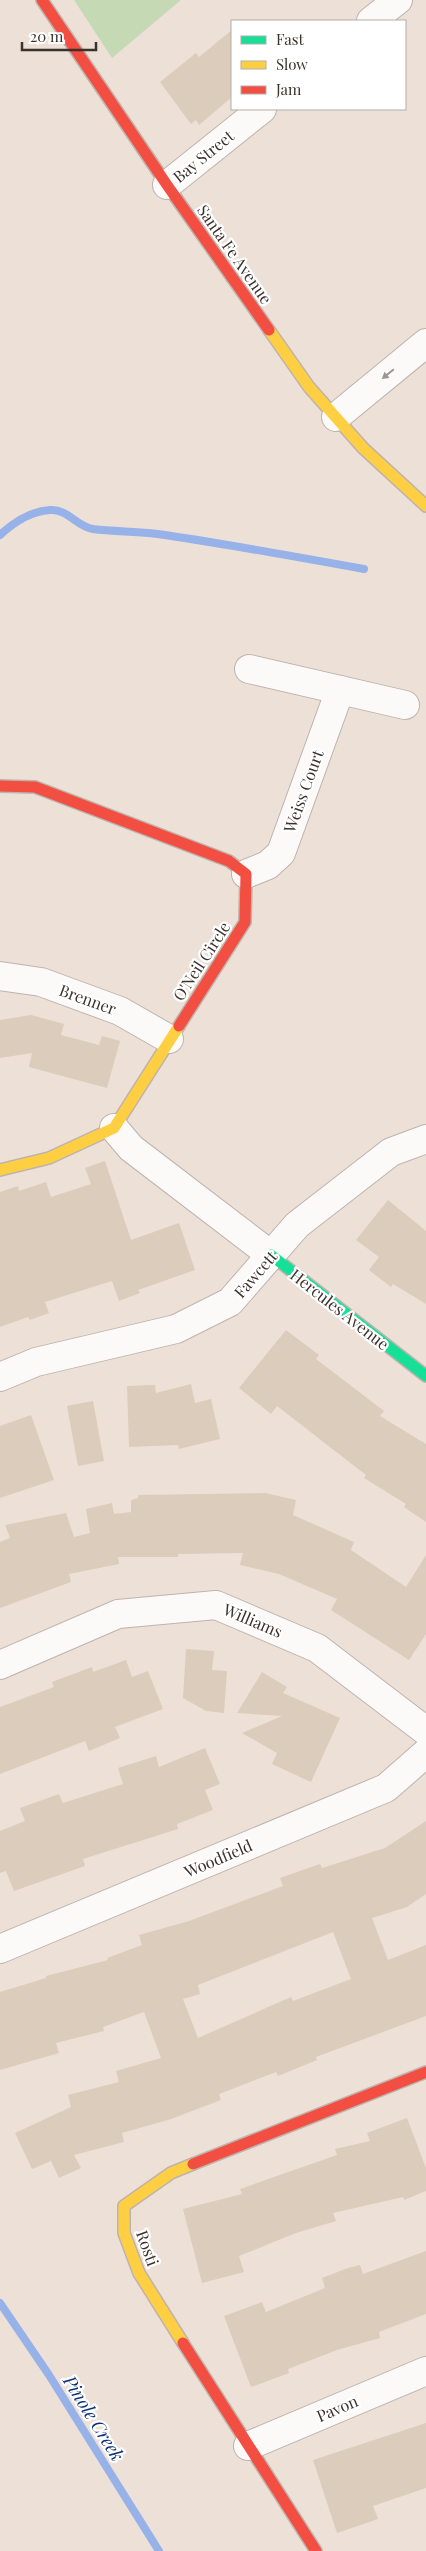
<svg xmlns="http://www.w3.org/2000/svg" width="426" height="2551" font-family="'Playfair Display',serif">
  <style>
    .green { fill: #c6d9b5 }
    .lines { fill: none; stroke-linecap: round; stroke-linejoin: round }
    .stream { stroke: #97b2e8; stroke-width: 8 }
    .building { fill: #dcccbb; fill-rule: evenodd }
    .street-casing { stroke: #beb3ad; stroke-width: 30 }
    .fast-casing { stroke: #beb3ad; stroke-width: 14 }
    .slow-casing { stroke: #beb3ad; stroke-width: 14 }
    .jam-casing { stroke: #beb3ad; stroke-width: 14 }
    .street { stroke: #fcfaf9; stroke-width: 28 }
    .fast { stroke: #16e098; stroke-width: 11 }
    .slow { stroke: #ffcf43; stroke-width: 11 }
    .jam { stroke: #f24e42; stroke-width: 11 }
    .oneway { fill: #9c9692 }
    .labels { text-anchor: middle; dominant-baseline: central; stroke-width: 4.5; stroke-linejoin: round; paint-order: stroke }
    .street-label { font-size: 16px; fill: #3b322b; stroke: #fff }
    .water-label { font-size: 18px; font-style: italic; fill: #0c3176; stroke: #fff }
  </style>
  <rect width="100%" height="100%" fill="#ede0d7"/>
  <!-- green -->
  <path class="green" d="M74,0H181L112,58Z"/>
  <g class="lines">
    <!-- stream -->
    <g class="stream">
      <path d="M0,535C13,523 31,511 50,510C68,509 76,526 93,529C117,532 141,531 165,535C232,545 298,557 364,569"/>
      <path d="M0,2303L49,2375L159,2551"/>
    </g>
  </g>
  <!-- building -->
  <g class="building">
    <path d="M232,30V97L199,125L196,120L191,124L160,82L196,53L199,57Z"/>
    <path d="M31,1015L64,1024L61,1035L99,1045L102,1036L120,1041L107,1088L29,1067L32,1053L0,1058V1020Z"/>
    <path d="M105,1161L131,1240L179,1223L195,1270L138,1290L140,1293L119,1301L112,1281L45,1302L49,1313L30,1320L28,1317L0,1327V1192L18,1186L19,1191L46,1182L51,1197L91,1184L85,1168Z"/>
    <path d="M388,1200L426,1231V1304L393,1284L391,1287L369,1270L379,1257L356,1240Z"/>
    <path d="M286,1330L319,1355L316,1359L384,1411L380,1416L426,1444V1522L404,1507L406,1504L364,1478L366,1475L277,1406L271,1414L239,1388Z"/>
    <path d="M191,1384L195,1403L211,1399L220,1439L179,1449L178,1445L129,1447L127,1386L155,1385L156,1393Z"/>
    <path d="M93,1401L104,1461L78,1466L67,1406Z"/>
    <path d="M31,1415L54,1480L0,1498V1426Z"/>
    <path d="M265,1493L296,1500L293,1515L354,1542L351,1550L406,1587L426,1555V1634L409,1660L331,1610L337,1599L279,1574L240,1565L243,1553L178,1554V1557H118L119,1564L69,1574L71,1582L0,1608V1542L10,1538L5,1525L66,1513L74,1537L90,1533L86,1509L112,1503L114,1514L131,1512V1500L138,1498V1495Z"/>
    <path d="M186,1649L214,1651L212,1670L227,1671L224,1713L206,1711L183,1698Z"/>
    <path d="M126,1660L132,1677L148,1671L163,1709L115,1727L120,1738L89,1751L85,1741L0,1774V1707L54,1687L52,1682L92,1667L93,1672Z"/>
    <path d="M262,1672L287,1687L283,1693L340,1718L311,1782L272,1764L277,1753L242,1733L282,1716L237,1713Z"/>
    <path d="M205,1748L220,1784L205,1790L213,1810L177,1824L178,1829L83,1859L85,1866L14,1891L6,1871L0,1873V1831L25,1821L20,1808L59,1794L63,1803L123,1784L118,1768L156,1756L159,1767Z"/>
    <path d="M426,1821V1894L407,1907L372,1918L388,1960L426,1945V2016L316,2057L317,2060L278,2076L276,2072L219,2094L221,2100L171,2119L122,2133L124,2142L74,2155L81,2168L59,2178L51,2161L32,2169L15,2133L71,2107L68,2095L119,2082L116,2071L161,2058L144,2012L103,2027L104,2031L56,2043L59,2053L0,2070V1992L46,1978V1976L108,1960L107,1958L142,1945L139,1935L189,1921L283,1886L280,1878L320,1864L322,1868L385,1848ZM333,1932L351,1979L293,2001L291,1997L198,2038L183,1999L200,1994L198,1985Z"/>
    <path d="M407,2118L426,2168V2191L404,2200L403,2197L333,2213L336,2221L296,2233L239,2256L244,2272L202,2283L183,2209L242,2194L240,2189L337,2155L335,2149L370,2141L367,2133Z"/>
    <path d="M426,2251V2314L379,2332L380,2338L337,2350L288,2369L289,2373L251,2387L224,2316L262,2302L266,2312L325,2288L322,2278L348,2268L360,2265L363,2274Z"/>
    <path d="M426,2423V2488L373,2506L378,2519L337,2533L313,2460Z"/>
  </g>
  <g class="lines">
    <defs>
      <g id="street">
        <path d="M371,21L398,0"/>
        <path d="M167,185L262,109"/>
        <path d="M336,417L426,343"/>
        <path d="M249,669L405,705"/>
        <path d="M246,874L268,865L281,853L340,690"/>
        <path d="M0,976L41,982L120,1011L169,1039"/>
        <path d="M114,1128L131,1148L271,1255"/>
        <path d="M0,1377L36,1362L176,1329L230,1302L297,1225L391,1152L426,1139"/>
        <path d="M0,1665L118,1614L216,1605L317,1648L426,1731"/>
        <path d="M0,1949L386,1788L426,1753"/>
        <path d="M248,2446L426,2371"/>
      </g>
      <path id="fast" d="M271,1255L426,1376"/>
      <g id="slow">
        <path d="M269,330L309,387L363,448L426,506"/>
        <path d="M0,1170L49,1158L114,1128L179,1026"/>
        <path d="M183,2343L139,2273L124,2233V2206L171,2173L193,2164"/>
      </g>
      <g id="jam">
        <path d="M42,0L167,185L269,330"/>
        <path d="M0,786L35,787L229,861L246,874L245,922L179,1026"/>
        <path d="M193,2164L426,2072"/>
        <path d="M183,2343L316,2551"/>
      </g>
    </defs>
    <!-- street casing -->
    <use href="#street" class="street-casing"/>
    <!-- fast casing -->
    <use href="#fast" class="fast-casing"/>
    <!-- slow casing -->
    <use href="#slow" class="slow-casing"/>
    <!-- jam casing -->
    <use href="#jam" class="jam-casing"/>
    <!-- street -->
    <use href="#street" class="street"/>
    <!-- fast -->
    <use href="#fast" class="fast"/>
    <!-- slow -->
    <use href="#slow" class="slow"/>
    <!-- jam -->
    <use href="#jam" class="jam"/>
  </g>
  <!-- one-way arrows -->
  <defs><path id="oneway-solid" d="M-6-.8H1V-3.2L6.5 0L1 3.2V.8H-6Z" transform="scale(1.25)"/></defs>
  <use class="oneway" href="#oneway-solid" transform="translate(388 374) rotate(141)"/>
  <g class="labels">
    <!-- street labels -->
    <g class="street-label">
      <text transform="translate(203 156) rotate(-39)">Bay Street</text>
      <text transform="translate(235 254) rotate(55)">Santa Fe Avenue</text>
      <text transform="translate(303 791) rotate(-70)">Weiss Court</text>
      <text transform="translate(201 961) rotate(-57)">O'Neil Circle</text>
      <text transform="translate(88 999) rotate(20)">Brenner</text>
      <text transform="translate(255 1274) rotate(-49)">Fawcett</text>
      <text transform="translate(340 1309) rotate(38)">Hercules Avenue</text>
      <text transform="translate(253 1620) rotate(23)">Williams</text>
      <text transform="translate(218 1858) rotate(-23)">Woodfield</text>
      <text transform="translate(148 2248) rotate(70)">Rosti</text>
      <text transform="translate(337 2408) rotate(-23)">Pavon</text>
    </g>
    <!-- water labels -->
    <g class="water-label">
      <text transform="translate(94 2418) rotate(58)">Pinole Creek</text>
    </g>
  </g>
  <!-- legend -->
  <rect x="231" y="20" width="175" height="90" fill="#ffffff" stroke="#b1adaa"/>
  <rect x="241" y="36" width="25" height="8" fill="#16e098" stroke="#b1adaa"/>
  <text x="276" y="45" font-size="15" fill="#3b322b">Fast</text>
  <rect x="241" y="61" width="25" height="8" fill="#ffcf43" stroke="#b1adaa"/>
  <text x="276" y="70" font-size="15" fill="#3b322b">Slow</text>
  <rect x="241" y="86" width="25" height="8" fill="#f24e42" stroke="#b1adaa"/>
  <text x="276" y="95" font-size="15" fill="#3b322b">Jam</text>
  <!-- scale -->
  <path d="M22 42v8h74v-8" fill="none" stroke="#3b322b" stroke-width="2.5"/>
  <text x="30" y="42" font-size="15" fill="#3b322b" stroke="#ffffff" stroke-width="4" paint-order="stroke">20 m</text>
</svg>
